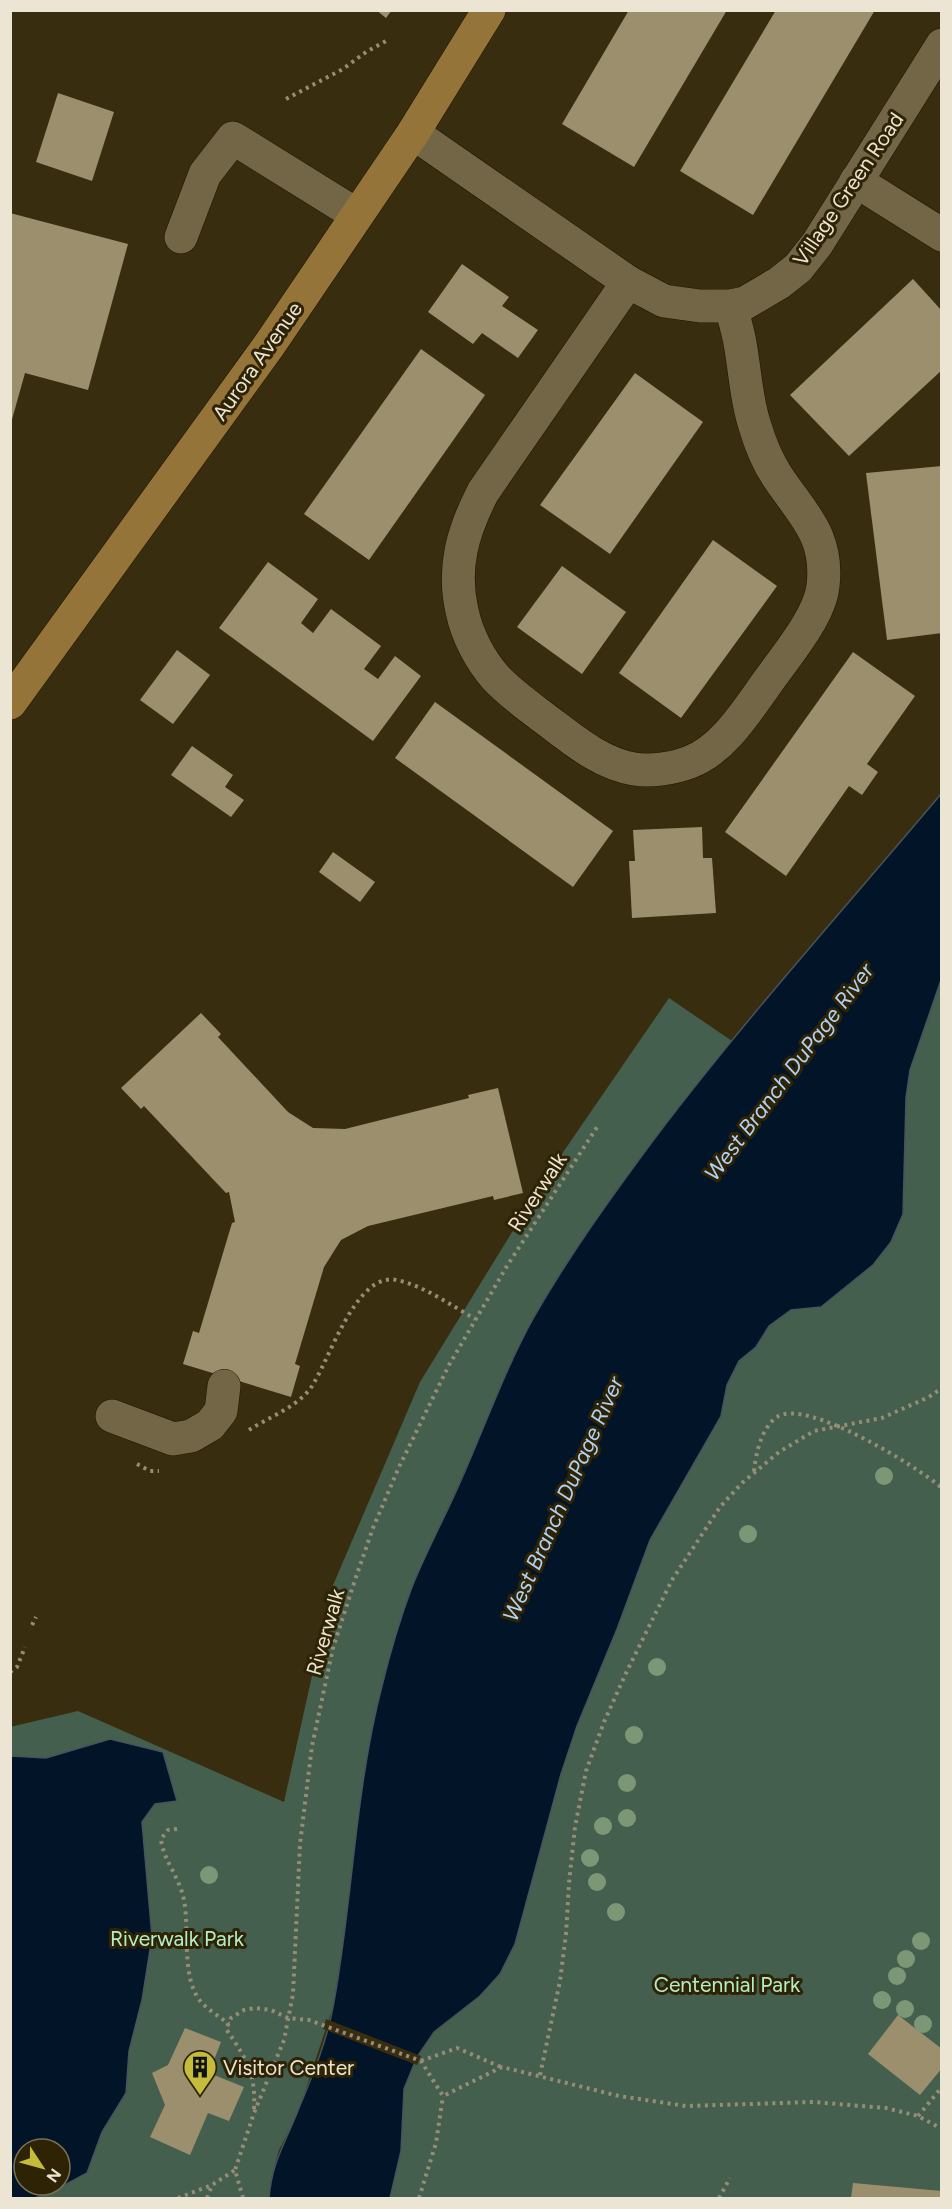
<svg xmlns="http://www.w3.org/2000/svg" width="952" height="2209" font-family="Figtree,sans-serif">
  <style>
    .green { fill: #445f4d; fill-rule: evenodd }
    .water { fill: #021428; stroke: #48535c; stroke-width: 1.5; fill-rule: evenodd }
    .pier { fill: #382d0f }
    .building { fill: #9c8f6e }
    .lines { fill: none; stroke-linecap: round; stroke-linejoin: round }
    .minor-casing { stroke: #1f1400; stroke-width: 34 }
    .major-casing { stroke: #1f1400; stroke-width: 34 }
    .path { stroke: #968d76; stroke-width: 4; stroke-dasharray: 3 4.5; stroke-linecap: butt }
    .minor { stroke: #726647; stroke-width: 33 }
    .major { stroke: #95743a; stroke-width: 33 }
    .tree { fill: #7c9775 }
    .labels { text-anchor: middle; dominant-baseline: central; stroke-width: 6; stroke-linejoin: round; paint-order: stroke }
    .street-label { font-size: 21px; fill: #ece5d4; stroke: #2e2304 }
    .park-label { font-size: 21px; fill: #b4eec8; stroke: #2e2304 }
    .poi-label { font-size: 21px; fill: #ece5d4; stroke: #2e2304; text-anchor: start }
    .water-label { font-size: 22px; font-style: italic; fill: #b0d2f7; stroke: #2e2304 }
  </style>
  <rect width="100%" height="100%" fill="#382d0f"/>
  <!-- green -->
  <g class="green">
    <path d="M941,980V2198H390L401,2151L404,2089L417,2057L434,2032L480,1996L500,1974L515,1944L561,1774L577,1726L617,1629L650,1540L721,1416L727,1385L739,1361L756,1347L769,1326L791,1309L821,1307L906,1098L910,1070Z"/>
    <path d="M669,998L732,1041L614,1193L481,1434L432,1544L340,1961L333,2007L298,2113L279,2150L271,2179L269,2198H11L10,1727L78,1711L284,1802L331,1590L420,1382L544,1180ZM24,2149H60V2185H24Z"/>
  </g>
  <!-- water -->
  <g class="water">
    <path d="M941,794V980L910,1070L906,1098L903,1214L891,1242L873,1265L821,1307L791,1310L769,1326L756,1347L739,1361L727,1385L721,1416L650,1540L617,1629L577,1726L561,1774L515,1944L500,1974L480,1996L434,2032L417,2057L404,2089L401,2151L390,2198H269C272,2161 286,2142 299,2108C313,2075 328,2038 334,2002C353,1897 355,1790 382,1686C390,1653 400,1619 412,1587C426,1552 444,1519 459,1485C484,1429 504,1371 534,1317C570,1254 612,1196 655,1138C745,1019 845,908 941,794Z"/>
    <path d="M110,1739L163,1752L177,1801L155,1804L142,1822L152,1937L142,2000L129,2051L126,2093L102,2132L87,2173L48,2194L34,2198H11V1756L46,1758ZM24,2149H60V2185H24Z"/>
  </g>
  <!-- pier -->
  <path class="pier" d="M326,2019L421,2056L417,2065L323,2029Z"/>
  <!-- building -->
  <g class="building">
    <path d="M376,10H392L386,18Z"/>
    <path d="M629,10H727L634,167L562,124Z"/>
    <path d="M776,10H875L753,215L680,171Z"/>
    <path d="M58,93L114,112L92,181L36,162Z"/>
    <path d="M10,213L128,244L88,390L25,373L11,423Z"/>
    <path d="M462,264L509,297L502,306L538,330L518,358L482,333L473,344L428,312Z"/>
    <path d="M913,279L942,311V370L849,456L790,395Z"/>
    <path d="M421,349L485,395L369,560L304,514Z"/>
    <path d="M635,373L703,422L610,554L540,505Z"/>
    <path d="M942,466V633L887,640L866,473Z"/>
    <path d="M713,540L777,586L681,718L619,673Z"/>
    <path d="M268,562L318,599L301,623L313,633L331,609L381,646L364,669L378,679L395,656L421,676L373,741L219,628Z"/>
    <path d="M562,566L626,612L582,674L517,627Z"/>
    <path d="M177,650L210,675L173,724L140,700Z"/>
    <path d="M853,652L915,696L867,764L878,772L862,795L849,786L786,876L725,832Z"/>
    <path d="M435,702L613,831L573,887L395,758Z"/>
    <path d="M192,746L233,775L225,787L244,800L231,817L171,775Z"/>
    <path d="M702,827L703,858H712L716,913L632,918L629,861H635L633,830Z"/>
    <path d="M333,852L375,882L360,902L319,872Z"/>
    <path d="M201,1013L221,1034L218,1037L288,1112L313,1128L345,1129L469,1098L468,1095L498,1088L523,1193L494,1200L493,1196L368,1226L341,1240L324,1267L295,1364L300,1366L291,1397L183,1364L193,1331L199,1333L232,1223L235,1222L229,1192L226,1193L144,1106L141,1109L121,1088Z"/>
    <path d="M898,2015L942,2049V2068L920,2095L868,2054Z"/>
    <path d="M185,2028L221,2042L209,2073L244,2087L229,2121L208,2113L190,2155L150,2137L165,2105L152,2073L168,2065Z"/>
    <path d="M853,2183L942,2191V2198H851Z"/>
  </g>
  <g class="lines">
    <defs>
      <g id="minor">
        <path d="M413,133L628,282L664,301L700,306H731L745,303L779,283L798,268L817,244L942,45"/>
        <path d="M856,181L942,235"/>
        <path d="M181,237L205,174L233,138L357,215"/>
        <path d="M628,282L483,492C463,531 452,567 462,611C467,635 480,660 496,678C510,693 527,705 544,718C571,738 599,763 634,769C651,772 675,768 690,762C724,749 748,709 769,680C786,656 820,616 823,586C829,535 802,514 777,476C767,461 759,440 754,423C746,398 745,370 740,343C738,331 734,319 731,306"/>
        <path d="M112,1416L173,1439L191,1436L210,1425L221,1411L224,1386"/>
      </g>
      <path id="major" d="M10,703L270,344L413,133L489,10"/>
    </defs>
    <!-- minor casing -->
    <use href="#minor" class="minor-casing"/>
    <!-- major casing -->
    <use href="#major" class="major-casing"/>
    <!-- path -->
    <g class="path">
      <path d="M286,99L343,69L366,52L386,41"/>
      <path d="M249,1430C269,1417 295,1408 310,1389C329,1363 355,1271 397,1280C424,1286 451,1305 475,1319"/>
      <path d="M137,1464L150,1471H159"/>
      <path d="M754,1471C756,1454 761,1428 777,1417C805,1397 918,1467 942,1488"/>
      <path d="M32,1625L36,1617"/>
      <path d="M10,1672L17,1667L25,1647"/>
      <path d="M177,1829L168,1830L161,1839C163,1860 180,1878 184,1900C190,1931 180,1981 203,2004C210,2011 220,2017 229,2024"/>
      <path d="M421,2061L457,2048L501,2067"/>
      <path d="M540,2075L560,1981L566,1934L569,1883L575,1827L586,1771L604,1722L626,1673L672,1580L720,1507L742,1483L779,1452L814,1431L882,1418L929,1397L942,1388"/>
      <path d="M254,2109C256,2073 246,2058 226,2029L231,2018L244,2010L255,2008L271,2010L288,2018L309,2020L421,2061L443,2096L502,2067L619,2096L686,2106L813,2102L886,2108L918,2116L942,2129"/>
      <path d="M918,2116L942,2087"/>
      <path d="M178,2198L212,2185L235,2170"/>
      <path d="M207,2198L212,2185"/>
      <path d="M243,2198L235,2170L254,2113L284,2040L293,1994L300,1844L312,1746L333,1648L355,1580L373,1528L399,1467L449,1365L507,1266L599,1124"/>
      <path d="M419,2198L436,2143L443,2096"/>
      <path d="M719,2198L730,2178"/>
    </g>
    <!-- minor -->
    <use href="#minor" class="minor"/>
    <!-- major -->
    <use href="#major" class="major"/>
  </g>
  <!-- trees -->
  <g class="tree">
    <circle cx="884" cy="1476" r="9"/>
    <circle cx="748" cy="1534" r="9"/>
    <circle cx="657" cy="1667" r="9"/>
    <circle cx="634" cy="1735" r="9"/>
    <circle cx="627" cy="1783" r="9"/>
    <circle cx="627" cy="1818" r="9"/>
    <circle cx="603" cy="1826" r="9"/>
    <circle cx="590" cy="1858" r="9"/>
    <circle cx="209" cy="1875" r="9"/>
    <circle cx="597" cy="1882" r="9"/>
    <circle cx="616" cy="1912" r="9"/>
    <circle cx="921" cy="1941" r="9"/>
    <circle cx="906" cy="1959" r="9"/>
    <circle cx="897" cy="1976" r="9"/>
    <circle cx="882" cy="2000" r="9"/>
    <circle cx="905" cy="2009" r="9"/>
    <circle cx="923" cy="2024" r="9"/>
  </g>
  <!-- icons -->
  <defs>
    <symbol id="building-pin" viewBox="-11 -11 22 30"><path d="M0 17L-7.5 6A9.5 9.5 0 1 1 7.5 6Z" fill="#c6bc3c" stroke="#2e2304"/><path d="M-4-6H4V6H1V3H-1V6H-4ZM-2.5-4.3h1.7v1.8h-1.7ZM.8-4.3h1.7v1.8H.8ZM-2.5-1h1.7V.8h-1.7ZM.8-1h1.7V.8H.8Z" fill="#111"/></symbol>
  </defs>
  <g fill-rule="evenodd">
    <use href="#building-pin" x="181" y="2048" width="38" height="52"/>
  </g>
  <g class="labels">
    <!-- street labels -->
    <g class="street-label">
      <text transform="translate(848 189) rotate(-56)">Village Green Road</text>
      <text transform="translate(257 361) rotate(-55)">Aurora Avenue</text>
      <text transform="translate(537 1192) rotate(-57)">Riverwalk</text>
      <text transform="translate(325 1632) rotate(-74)">Riverwalk</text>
    </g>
    <!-- park labels -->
    <g class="park-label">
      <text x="177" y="1938">Riverwalk Park</text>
      <text x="727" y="1984">Centennial Park</text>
    </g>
    <!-- poi labels -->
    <g class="poi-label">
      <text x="223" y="2067">Visitor Center</text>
    </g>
    <!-- water labels -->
    <g class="water-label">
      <text transform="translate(789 1072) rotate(-53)">West Branch DuPage River</text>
      <text transform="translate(563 1499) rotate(-66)">West Branch DuPage River</text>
    </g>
  </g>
  <!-- border -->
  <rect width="952" height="2209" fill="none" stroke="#ece5d4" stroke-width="24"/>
  <!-- north arrow -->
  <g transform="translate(42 2167) rotate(126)"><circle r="28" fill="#2e2304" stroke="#7a7157" stroke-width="1.5"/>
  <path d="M0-4.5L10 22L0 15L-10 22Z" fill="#c6bc3c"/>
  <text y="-9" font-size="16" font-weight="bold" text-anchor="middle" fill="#ece5d4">N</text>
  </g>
</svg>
